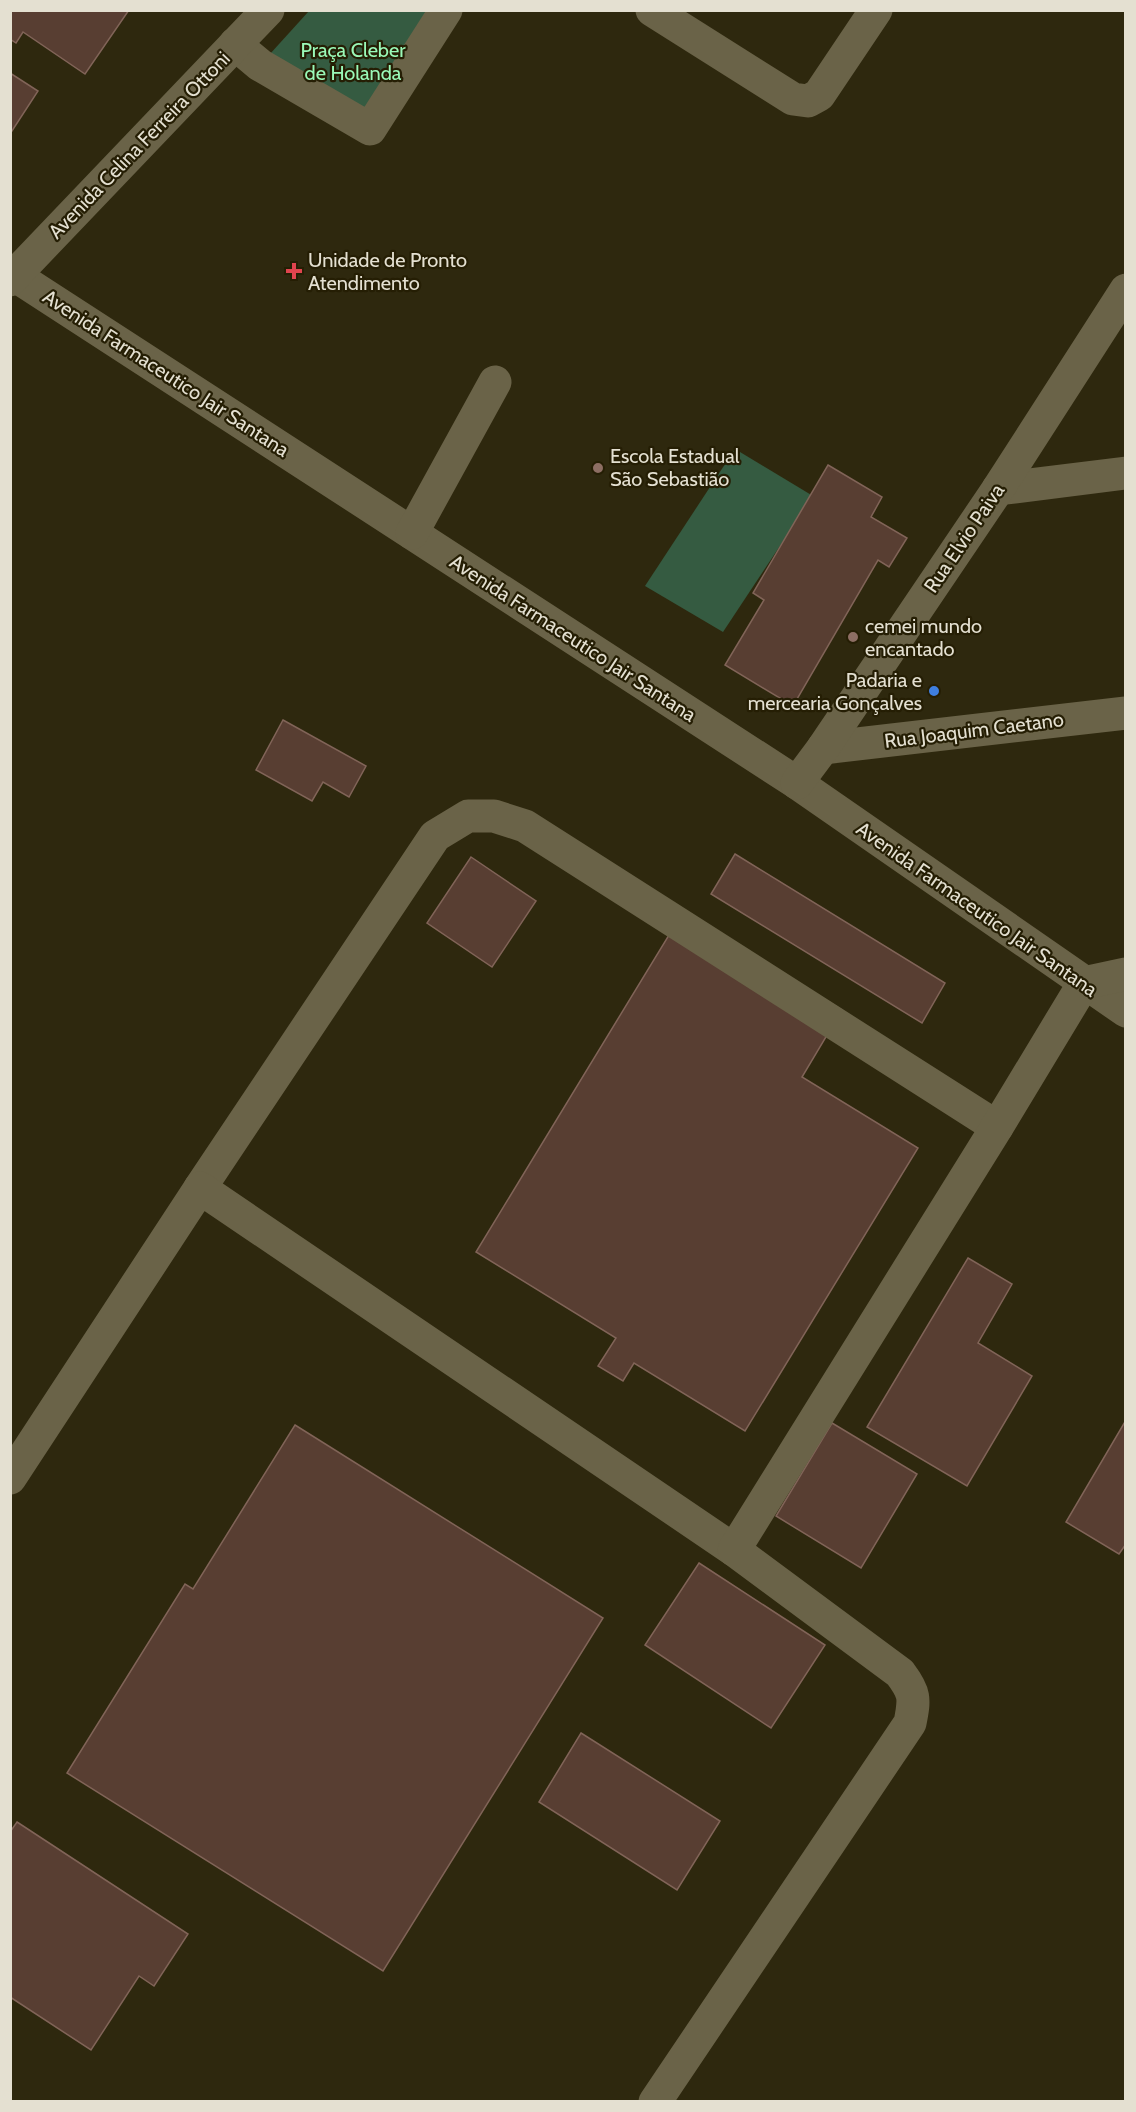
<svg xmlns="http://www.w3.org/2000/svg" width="1136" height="2112" font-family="Cabin,sans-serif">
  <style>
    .green { fill: #355b41 }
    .building { fill: #583e32; stroke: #816458; stroke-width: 1.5 }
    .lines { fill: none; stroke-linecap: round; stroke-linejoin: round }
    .minor { stroke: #6a6348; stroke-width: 33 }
    .health-dot { fill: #e0444e; stroke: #251e04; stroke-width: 2 }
    .education-dot { fill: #8d6e63; stroke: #251e04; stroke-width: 2 }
    .shop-dot { fill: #3f7fe0; stroke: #251e04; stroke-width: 2 }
    .labels { text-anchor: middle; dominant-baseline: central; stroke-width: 4.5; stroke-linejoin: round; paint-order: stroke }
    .park-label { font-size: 20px; fill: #9af9b8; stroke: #251e04 }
    .street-label { font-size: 20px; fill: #e4e0d1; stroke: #251e04 }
    .poi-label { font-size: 20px; fill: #e4e0d1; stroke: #251e04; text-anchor: start }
  </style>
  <rect width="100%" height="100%" fill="#2e280e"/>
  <!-- green -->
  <g class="green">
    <path d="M309,11H446L370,129L260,65Z"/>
    <path d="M735,449L813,496L723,632L645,586Z"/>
  </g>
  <!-- building -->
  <g class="building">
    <path d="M10,10H129L85,74L23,32L16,43L10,39Z"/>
    <path d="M10,73L38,91L10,134Z"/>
    <path d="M828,465L882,497L871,517L907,538L889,567L878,560L793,706L725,665L764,600L753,593Z"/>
    <path d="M283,720L366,766L349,797L323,782L312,801L256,770Z"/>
    <path d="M735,854L945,983L922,1023L711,894Z"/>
    <path d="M471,857L536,901L492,967L427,923Z"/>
    <path d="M683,912L842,1010L802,1077L918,1148L745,1431L634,1363L623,1381L598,1366L616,1338L476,1252Z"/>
    <path d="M968,1258L1012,1284L978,1343L1032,1376L967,1486L867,1427Z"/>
    <path d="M1126,1420V1544L1119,1554L1066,1522Z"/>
    <path d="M832,1423L917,1474L861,1568L776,1516Z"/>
    <path d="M295,1425L603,1618L383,1971L67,1773L185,1584L193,1589Z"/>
    <path d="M699,1563L825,1645L771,1728L645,1645Z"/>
    <path d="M581,1733L720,1821L677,1890L539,1802Z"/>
    <path d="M17,1822L188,1934L154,1986L139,1976L91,2050L10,1997V1832Z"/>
  </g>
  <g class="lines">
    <!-- minor -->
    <g class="minor">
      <path d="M652,10L793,99L808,101L819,95L876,10"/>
      <path d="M235,44L260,65L370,129L446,10"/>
      <path d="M14,275L797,783L1126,1011"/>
      <path d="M10,280L268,10"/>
      <path d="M998,489L1126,473"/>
      <path d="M412,533L495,382"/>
      <path d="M823,748L1126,713"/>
      <path d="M797,783L823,748L998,489L1126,290"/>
      <path d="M200,1188L435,836L468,816H494L525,826L997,1127"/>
      <path d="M10,1478L200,1188L734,1550"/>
      <path d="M655,2102L910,1723C915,1698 915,1693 900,1673L734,1550L997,1127L1084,983L1126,974"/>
    </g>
  </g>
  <!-- markers -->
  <path class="health-dot" d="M291 262h6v6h6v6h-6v6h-6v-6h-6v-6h6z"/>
  <g class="education-dot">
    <circle cx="598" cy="468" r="6"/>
    <circle cx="853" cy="637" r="6"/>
  </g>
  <circle class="shop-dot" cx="934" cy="691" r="6"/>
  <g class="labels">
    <!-- park labels -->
    <g class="park-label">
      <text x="353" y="50">Praça Cleber<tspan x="353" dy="23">de Holanda</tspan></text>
    </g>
    <!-- street labels -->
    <g class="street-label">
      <text transform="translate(139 145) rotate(-46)">Avenida Celina Ferreira Ottoni</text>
      <text transform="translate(166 373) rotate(33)">Avenida Farmaceutico Jair Santana</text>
      <text transform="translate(964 538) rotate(-56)">Rua Elvio Paiva</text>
      <text transform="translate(573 638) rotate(33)">Avenida Farmaceutico Jair Santana</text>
      <text transform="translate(974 730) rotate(-7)">Rua Joaquim Caetano</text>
      <text transform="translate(977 909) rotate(35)">Avenida Farmaceutico Jair Santana</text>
    </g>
    <!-- poi labels -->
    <g class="poi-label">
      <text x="308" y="260">Unidade de Pronto<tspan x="308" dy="23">Atendimento</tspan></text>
      <text x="610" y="456">Escola Estadual<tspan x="610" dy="23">São Sebastião</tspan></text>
      <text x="865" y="626">cemei mundo<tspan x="865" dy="23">encantado</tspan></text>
      <text x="922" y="680" text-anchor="end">Padaria e<tspan x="922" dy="23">mercearia Gonçalves</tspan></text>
    </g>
  </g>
  <!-- border -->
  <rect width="1136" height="2112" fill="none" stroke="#e4e0d1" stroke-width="24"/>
</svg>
